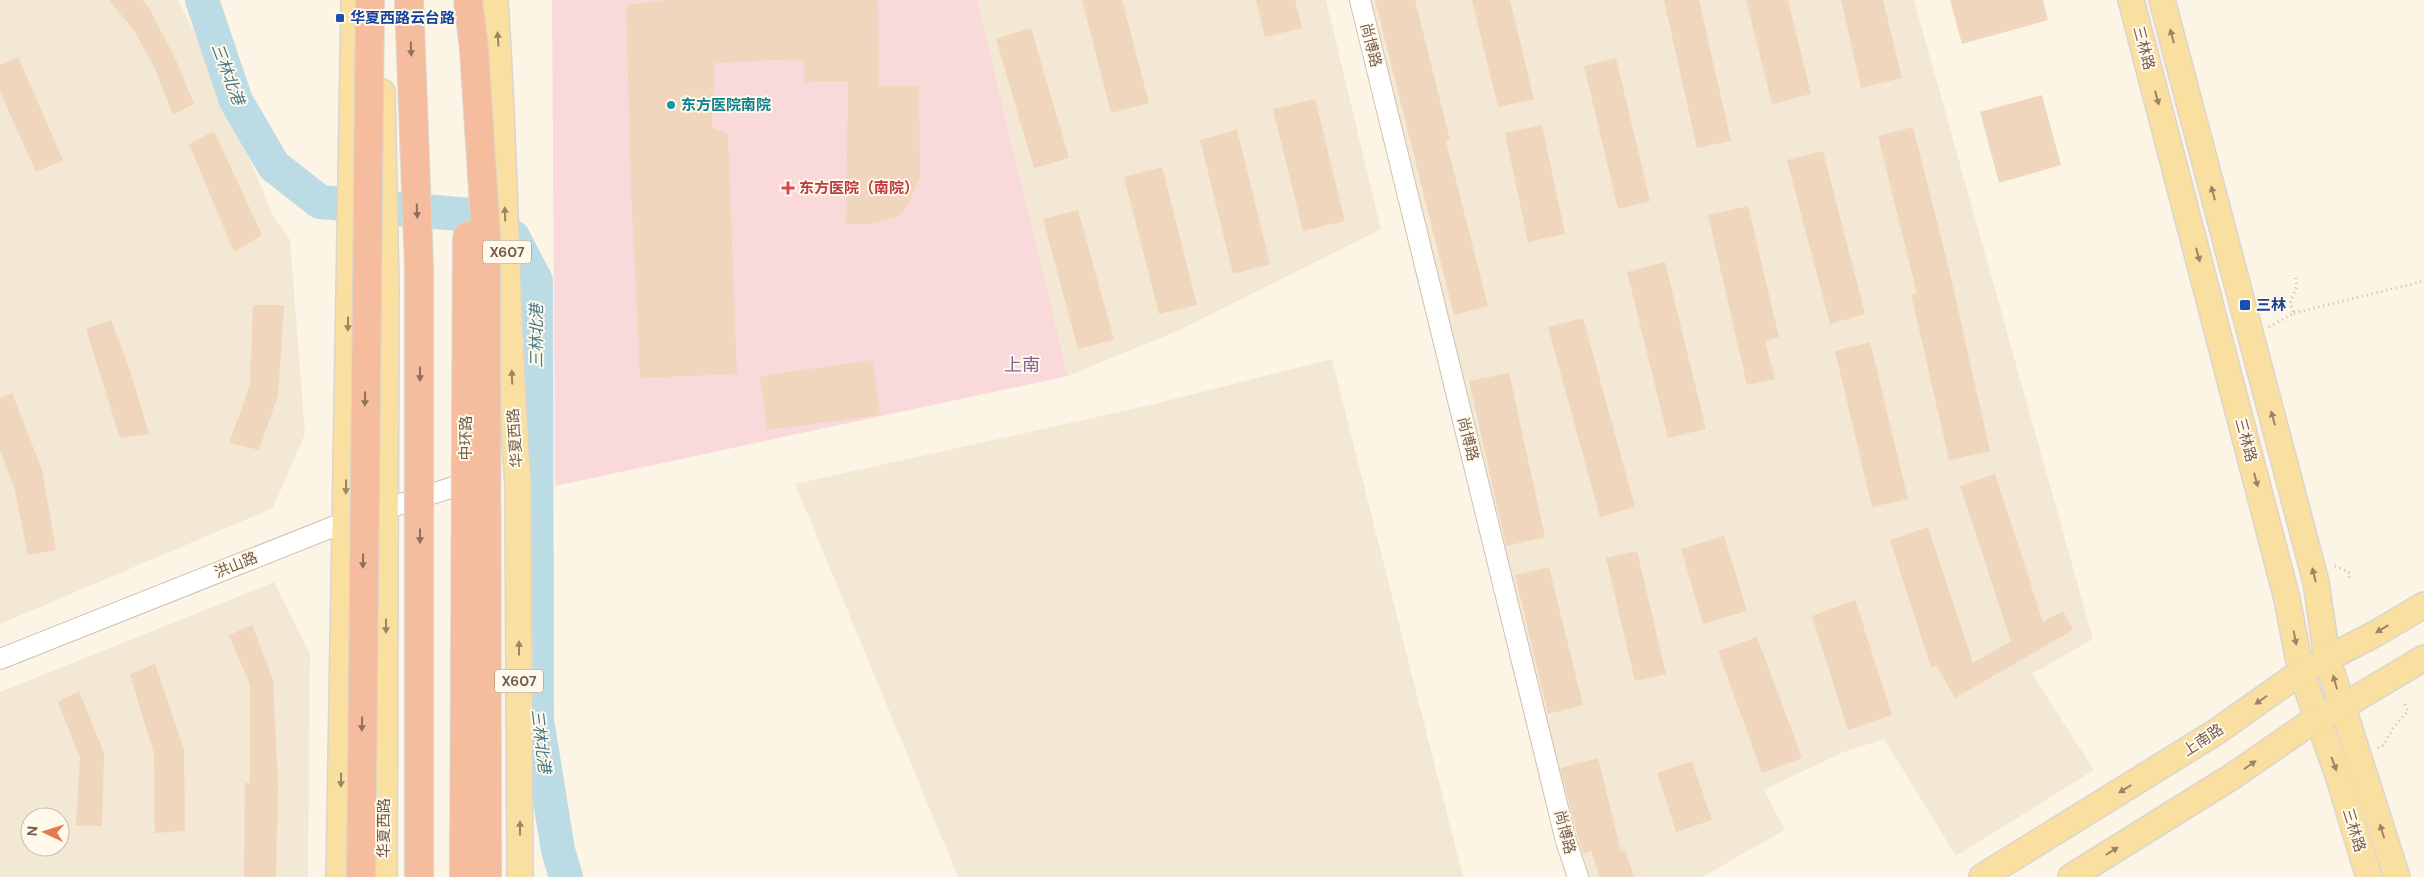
<svg xmlns="http://www.w3.org/2000/svg" width="2424" height="877" font-family="'DM Sans','Noto Sans SC',sans-serif">
  <style>
    .residential { fill: #f3e8d4; fill-rule: evenodd }
    .medical { fill: #fad9db }
    .lines { fill: none; stroke-linecap: round; stroke-linejoin: round }
    .river { stroke: #bbdce5; stroke-width: 34 }
    .building { fill: #f1d6be }
    .minor-casing { stroke: #cfc0af; stroke-width: 22 }
    .major-casing { stroke: #dbd5d0; stroke-width: 28 }
    .path { stroke: #d6baa1; stroke-width: 3; stroke-dasharray: 1 4; stroke-linecap: butt }
    .minor { stroke: #fff; stroke-width: 20 }
    .major { stroke: #f9dfa0; stroke-width: 25 }
    .highway-bridge-casing { stroke: #dbd5d0; stroke-width: 30; stroke-linecap: butt }
    .highway-bridge { stroke: #f5bc9e; stroke-width: 28 }
    .oneway { fill: #9d8464 }
    .oneway2 { fill: #8f705c }
    .transit-dot { fill: #1a4fb4; stroke: #fff9ec; stroke-width: 2 }
    .culture-dot { fill: #0f9aa8; stroke: #fff9ec; stroke-width: 2 }
    .health-dot { fill: #e0444e; stroke: #fff9ec; stroke-width: 2 }
    .labels { text-anchor: middle; dominant-baseline: central; stroke-width: 4; stroke-linejoin: round; paint-order: stroke }
    .shield { fill: #fff9ec; stroke: #9e8c7b; stroke-width: 1 }
    .shield-label { font-size: 14px; font-weight: bold; fill: #755d4b }
    .transit-label { font-size: 15px; font-weight: bold; fill: #164399; stroke: #fff9ec; text-anchor: start }
    .street-label { font-size: 15px; fill: #755d4b; stroke: #fff9ec }
    .culture-label { font-size: 15px; font-weight: bold; fill: #0d838f; stroke: #fff9ec; text-anchor: start }
    .health-label { font-size: 15px; font-weight: bold; fill: #be3a42; stroke: #fff9ec; text-anchor: start }
    .water-label { font-size: 16px; font-style: italic; fill: #457787; stroke: #fff9ec }
    .quarter-label { font-size: 18px; fill: #856391; stroke: #fff9ec }
  </style>
  <rect width="100%" height="100%" fill="#fcf5e6"/>
  <!-- residential -->
  <g class="residential">
    <path d="M0,0H178L204,52L274,217L290,240L305,434L273,508L0,624Z"/>
    <path d="M977,0H1326L1381,229L1177,331L1068,376Z"/>
    <path d="M1370,0H1914L2093,639L2032,674L2094,770L1956,856L1884,739L1841,753L1764,790L1785,830L1702,877H1588L1582,867Z"/>
    <path d="M1332,359L1463,877H958L795,484L1146,406Z"/>
    <path d="M274,582L310,654L308,877H0V692ZM30,817H60V847H30Z"/>
  </g>
  <!-- medical -->
  <path class="medical" d="M552,0H977L1068,376L555,486Z"/>
  <g class="lines">
    <!-- river -->
    <path class="river" d="M202,0L236,101L274,166L320,202L470,215L513,237L536,281L537,720L558,850L566,877"/>
  </g>
  <!-- building -->
  <g class="building">
    <path d="M109,0H142L149,8L176,60L194,104L173,115L154,66L133,29Z"/>
    <path d="M668,0H878L879,86H919L920,176L908,206L898,216L873,224H846L848,81L805,82L803,59L715,63L712,128L728,134L737,374L640,378L631,190L626,5Z"/>
    <path d="M1082,0H1122L1149,103L1111,113Z"/>
    <path d="M1256,0H1295L1302,28L1265,37Z"/>
    <path d="M1375,0H1415L1450,140L1446,141L1488,306L1454,315Z"/>
    <path d="M1472,0H1510L1534,99L1498,107Z"/>
    <path d="M1664,0H1699L1731,141L1697,148Z"/>
    <path d="M1746,0H1788L1811,94L1772,104Z"/>
    <path d="M1841,0H1883L1902,78L1861,88Z"/>
    <path d="M1950,0H2043L2048,20L1962,44Z"/>
    <path d="M1031,28L1069,158L1034,168L996,39Z"/>
    <path d="M18,57L63,160L36,172L0,92V65Z"/>
    <path d="M1616,58L1650,201L1618,209L1584,66Z"/>
    <path d="M2042,95L2061,165L1999,183L1980,112Z"/>
    <path d="M1315,99L1345,221L1303,231L1273,109Z"/>
    <path d="M1542,125L1565,234L1528,242L1505,133Z"/>
    <path d="M1913,127L1948,265L1990,451L1949,460L1911,294L1917,293L1878,136Z"/>
    <path d="M1237,130L1270,264L1233,274L1200,140Z"/>
    <path d="M214,131L262,235L234,252L189,144Z"/>
    <path d="M1823,151L1865,314L1830,324L1787,160Z"/>
    <path d="M1162,167L1197,305L1159,314L1124,177Z"/>
    <path d="M1748,206L1779,337L1765,341L1775,379L1747,385L1708,215Z"/>
    <path d="M1078,210L1114,340L1078,349L1043,219Z"/>
    <path d="M1665,262L1706,429L1668,438L1627,272Z"/>
    <path d="M253,305H284L278,395L259,450L229,443L250,385Z"/>
    <path d="M1583,318L1635,507L1600,517L1548,327Z"/>
    <path d="M111,320L130,370L149,434L120,438L86,329Z"/>
    <path d="M1870,342L1908,499L1872,507L1835,351Z"/>
    <path d="M873,360L880,415L767,430L760,376Z"/>
    <path d="M1509,373L1545,537L1506,546L1469,381Z"/>
    <path d="M12,393L42,470L56,550L28,555L14,487L0,450V398Z"/>
    <path d="M1995,474L2043,622L2063,611L2073,630L1955,698L1936,665L1931,667L1890,540L1928,527L1973,663L2011,641L1960,486Z"/>
    <path d="M1724,536L1747,611L1703,624L1681,549Z"/>
    <path d="M1637,551L1666,674L1635,681L1606,558Z"/>
    <path d="M1549,567L1583,705L1548,714L1515,575Z"/>
    <path d="M1855,600L1892,715L1848,730L1812,616Z"/>
    <path d="M252,625L273,680L278,784L276,877H244L245,783H250V685L229,635Z"/>
    <path d="M1757,637L1802,758L1762,773L1718,651Z"/>
    <path d="M155,664L184,749L185,831L155,833L154,754L130,674Z"/>
    <path d="M79,691L104,753L102,826L76,825L80,758L58,702Z"/>
    <path d="M1598,758L1621,852L1625,850L1634,877H1600L1591,851L1583,854L1579,841L1560,768Z"/>
    <path d="M1692,761L1712,820L1676,832L1657,773Z"/>
  </g>
  <g class="lines">
    <defs>
      <g id="minor">
        <path d="M1360,0L1566,841L1578,877"/>
        <path d="M0,659L345,522L475,480"/>
      </g>
      <g id="major">
        <path d="M495,0C506,162 506,324 518,485L520,877"/>
        <path d="M2131,0L2287,599L2301,672L2337,772L2369,877"/>
        <path d="M2162,0L2316,582L2327,658L2397,877"/>
        <path d="M382,92L386,288L384,877"/>
        <path d="M339,877L354,0"/>
        <path d="M1982,877L2216,732L2301,672L2373,635L2424,605"/>
        <path d="M2071,877L2233,776L2317,718L2342,707L2424,658"/>
      </g>
    </defs>
    <!-- minor casing -->
    <use href="#minor" class="minor-casing"/>
    <!-- major casing -->
    <use href="#major" class="major-casing"/>
    <!-- path -->
    <g class="path">
      <path d="M2294,313L2424,281"/>
      <path d="M2269,327L2294,313L2290,303L2297,286L2295,275"/>
      <path d="M2335,566L2350,573L2348,581"/>
      <path d="M2378,748L2384,745L2393,728L2408,711L2404,703"/>
    </g>
    <!-- minor -->
    <use href="#minor" class="minor"/>
    <!-- major -->
    <use href="#major" class="major"/>
    <defs>
      <g id="highway-bridge">
        <path d="M409,0L419,267V877"/>
        <path d="M468,0L474,49L486,237L487,877"/>
        <path d="M361,877L370,0"/>
        <path d="M464,877L467,236"/>
      </g>
    </defs>
    <!-- highway-bridge casing -->
    <use href="#highway-bridge" class="highway-bridge-casing"/>
    <!-- highway-bridge -->
    <use href="#highway-bridge" class="highway-bridge"/>
  </g>
  <!-- one-way arrows -->
  <defs><path id="oneway-solid" d="M-6-.8H1V-3.2L6.5 0L1 3.2V.8H-6Z" transform="scale(1.25)"/></defs>
  <g class="oneway">
    <use href="#oneway-solid" transform="translate(2172 36) rotate(-105)"/>
    <use href="#oneway-solid" transform="translate(498 39) rotate(-94)"/>
    <use href="#oneway-solid" transform="translate(2157 98) rotate(75)"/>
    <use href="#oneway-solid" transform="translate(2213 193) rotate(-105)"/>
    <use href="#oneway-solid" transform="translate(505 214) rotate(-92)"/>
    <use href="#oneway-solid" transform="translate(2198 255) rotate(75)"/>
    <use href="#oneway-solid" transform="translate(348 324) rotate(91)"/>
    <use href="#oneway-solid" transform="translate(512 377) rotate(-92)"/>
    <use href="#oneway-solid" transform="translate(2273 418) rotate(-105)"/>
    <use href="#oneway-solid" transform="translate(2256 480) rotate(75)"/>
    <use href="#oneway-solid" transform="translate(346 487) rotate(91)"/>
    <use href="#oneway-solid" transform="translate(2314 575) rotate(-104)"/>
    <use href="#oneway-solid" transform="translate(386 626) rotate(90)"/>
    <use href="#oneway-solid" transform="translate(2382 629) rotate(149)"/>
    <use href="#oneway-solid" transform="translate(2295 638) rotate(79)"/>
    <use href="#oneway-solid" transform="translate(519 648) rotate(-90)"/>
    <use href="#oneway-solid" transform="translate(2335 682) rotate(-106)"/>
    <use href="#oneway-solid" transform="translate(2261 700) rotate(145)"/>
    <use href="#oneway-solid" transform="translate(2334 764) rotate(70)"/>
    <use href="#oneway-solid" transform="translate(2250 765) rotate(-35)"/>
    <use href="#oneway-solid" transform="translate(341 780) rotate(91)"/>
    <use href="#oneway-solid" transform="translate(2125 789) rotate(148)"/>
    <use href="#oneway-solid" transform="translate(520 828) rotate(-90)"/>
    <use href="#oneway-solid" transform="translate(2382 831) rotate(-107)"/>
    <use href="#oneway-solid" transform="translate(2112 851) rotate(-32)"/>
  </g>
  <g class="oneway2">
    <use href="#oneway-solid" transform="translate(411 49) rotate(88)"/>
    <use href="#oneway-solid" transform="translate(417 211) rotate(88)"/>
    <use href="#oneway-solid" transform="translate(420 374) rotate(90)"/>
    <use href="#oneway-solid" transform="translate(365 399) rotate(91)"/>
    <use href="#oneway-solid" transform="translate(420 536) rotate(90)"/>
    <use href="#oneway-solid" transform="translate(363 561) rotate(91)"/>
    <use href="#oneway-solid" transform="translate(362 724) rotate(91)"/>
  </g>
  <!-- markers -->
  <g class="transit-dot">
    <rect x="335" y="13" width="10" height="10" rx="2.5"/>
    <rect x="2239" y="299" width="12" height="12" rx="2.5"/>
  </g>
  <circle class="culture-dot" cx="671" cy="105" r="5"/>
  <path class="health-dot" d="M785.5 180.5h5v5h5v5h-5v5h-5v-5h-5v-5h5z"/>
  <g class="labels">
    <!-- shield labels -->
    <g class="shield">
      <rect x="483" y="240.5" width="48" height="23" rx="4"/>
      <rect x="495" y="669.5" width="48" height="23" rx="4"/>
    </g>
    <g class="shield-label">
      <text x="507" y="252">X607</text>
      <text x="519" y="681">X607</text>
    </g>
    <!-- transit labels -->
    <g class="transit-label">
      <text x="350" y="18">华夏西路云台路</text>
      <text x="2256" y="305">三林</text>
    </g>
    <!-- street labels -->
    <g class="street-label">
      <text transform="translate(1371 45) rotate(76)">尚博路</text>
      <text transform="translate(2144 48) rotate(75)">三林路</text>
      <text transform="translate(466 438) rotate(-90)">中环路</text>
      <text transform="translate(515 438) rotate(-94)">华夏西路</text>
      <text transform="translate(1468 439) rotate(76)">尚博路</text>
      <text transform="translate(2246 440) rotate(75)">三林路</text>
      <text transform="translate(236 565) rotate(-22)">洪山路</text>
      <text transform="translate(2203 740) rotate(-33)">上南路</text>
      <text transform="translate(384 828) rotate(-90)">华夏西路</text>
      <text transform="translate(2354 830) rotate(73)">三林路</text>
      <text transform="translate(1565 832) rotate(76)">尚博路</text>
    </g>
    <!-- culture labels -->
    <g class="culture-label">
      <text x="681" y="105">东方医院南院</text>
    </g>
    <!-- health labels -->
    <g class="health-label">
      <text x="799" y="188">东方医院（南院）</text>
    </g>
    <!-- water labels -->
    <g class="water-label">
      <text transform="translate(228 74) rotate(69)">三林北港</text>
      <text transform="translate(536 336) rotate(-90)">三林北港</text>
      <text transform="translate(541 741) rotate(83)">三林北港</text>
    </g>
    <!-- quarter labels -->
    <g class="quarter-label">
      <text x="1022" y="365">上南</text>
    </g>
  </g>
  <!-- north arrow -->
  <g transform="translate(45 832) rotate(274)"><circle r="24" fill="#fff9ec" stroke="#c8bbac"/>
  <path d="M0-4L9 19L0 12L-9 19Z" fill="#e37b4e"/>
  <text y="-8" font-size="14" font-weight="bold" text-anchor="middle" fill="#755d4b">N</text>
  </g>
</svg>
